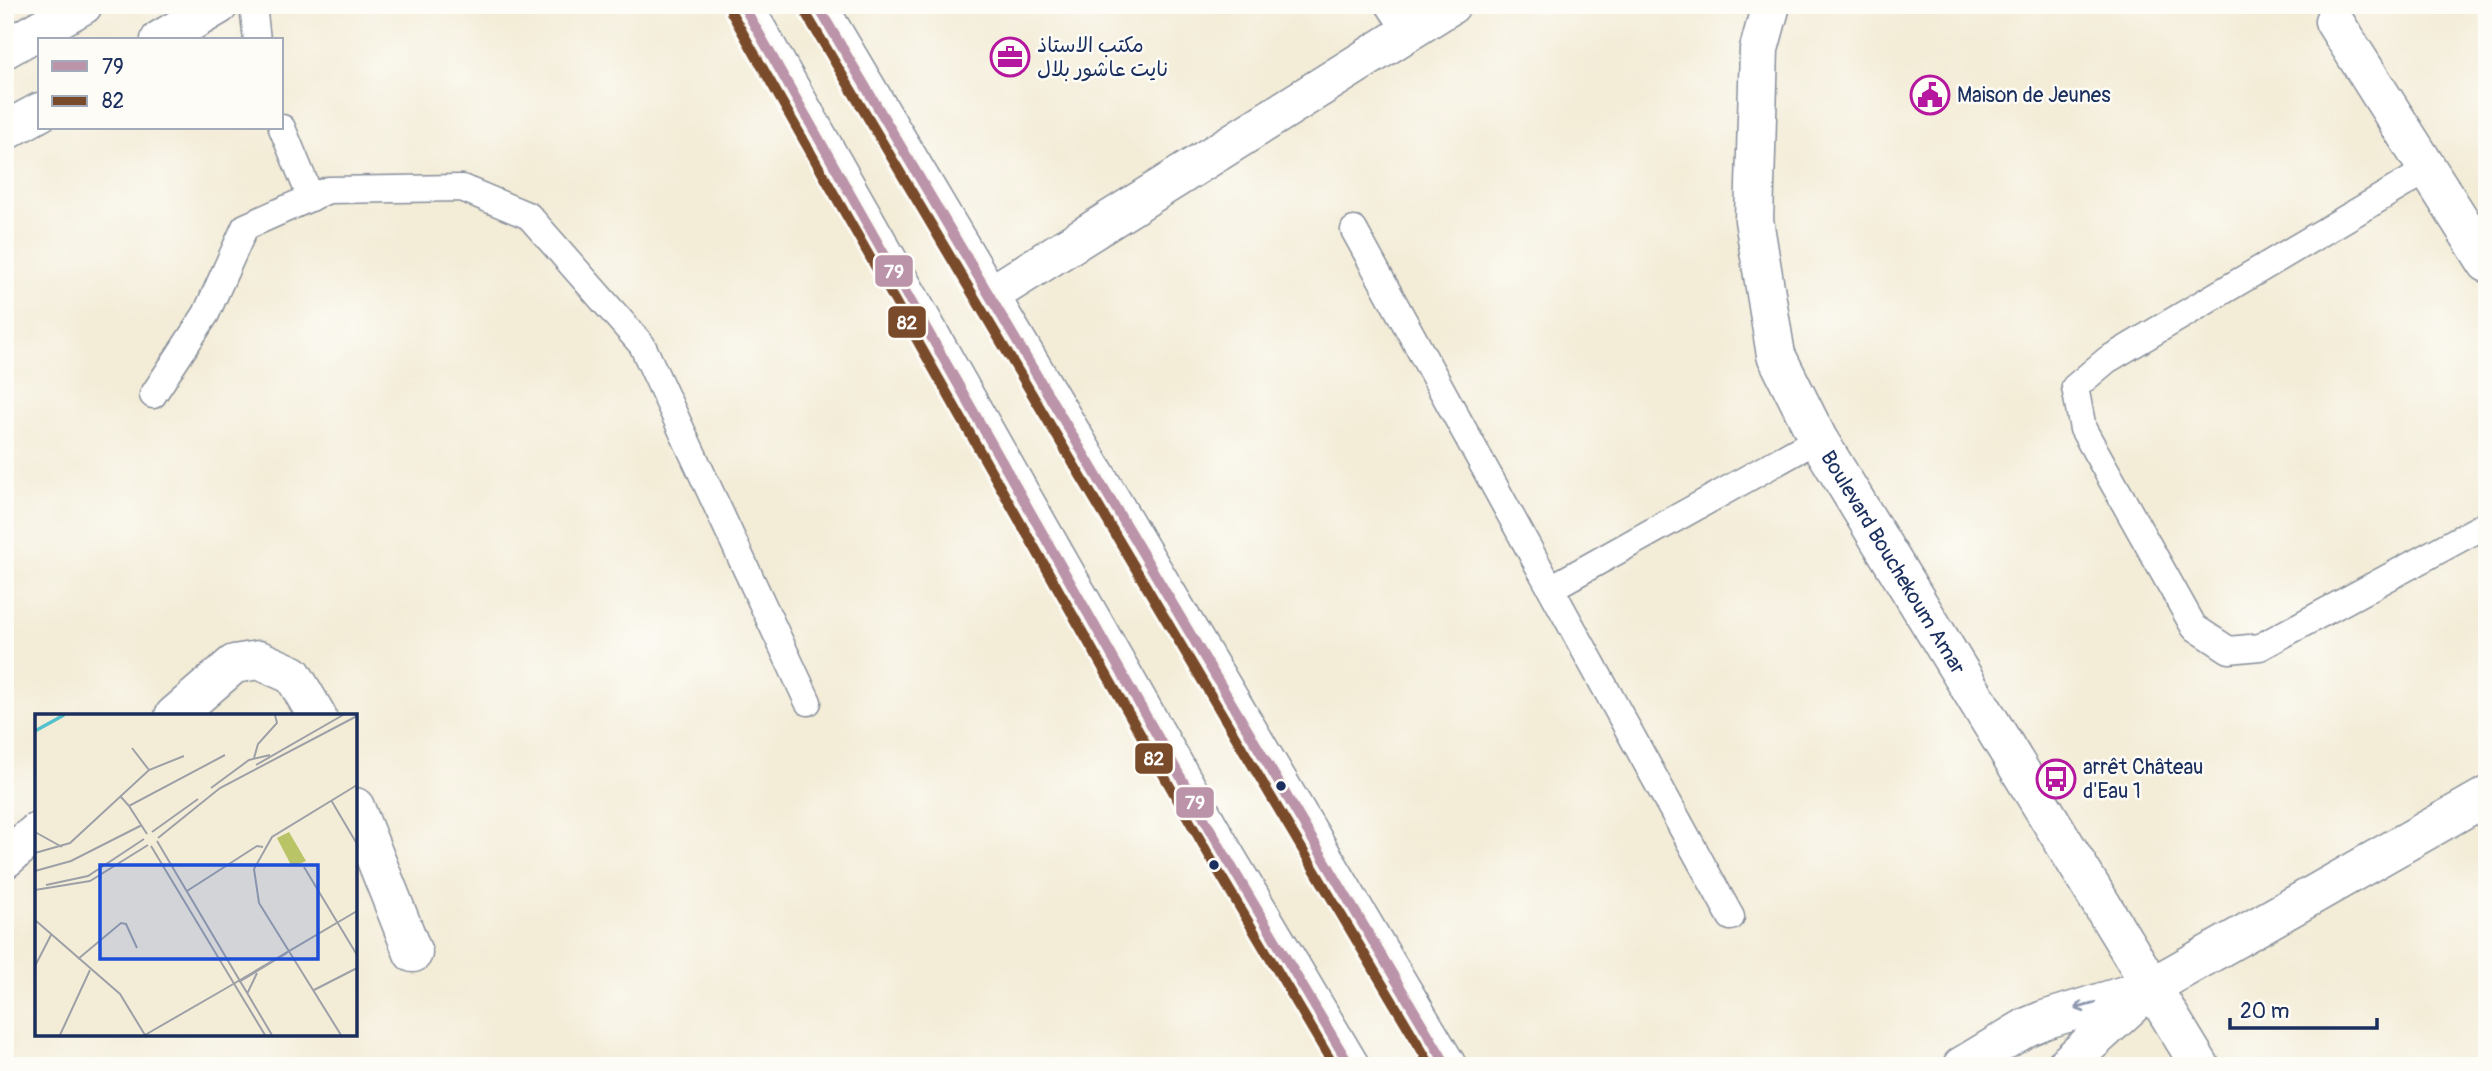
<svg xmlns="http://www.w3.org/2000/svg" width="2492" height="1071" font-family="Pangolin,'Playpen Sans Arabic',sans-serif">
  <style>
    .lines { fill: none; stroke-linecap: round; stroke-linejoin: round }
    .service-casing { stroke: #878e9a; stroke-width: 29 }
    .minor-casing { stroke: #878e9a; stroke-width: 41 }
    .tertiary-casing { stroke: #878e9a; stroke-width: 41 }
    .secondary-casing { stroke: #878e9a; stroke-width: 41 }
    .primary-casing { stroke: #878e9a; stroke-width: 41 }
    .service { stroke: #fff; stroke-width: 26 }
    .minor { stroke: #fff; stroke-width: 38 }
    .tertiary { stroke: #fff; stroke-width: 38 }
    .secondary { stroke: #fff; stroke-width: 38 }
    .primary { stroke: #fff; stroke-width: 38 }
    .bus-1-casing { stroke: #fdfcf7; stroke-width: 16 }
    .bus-2-casing { stroke: #fdfcf7; stroke-width: 16 }
    .bus-1 { stroke: #bb94aa; stroke-width: 10 }
    .bus-2 { stroke: #7a4b2a; stroke-width: 10 }
    .oneway { stroke: #8d97ae }
    .bus-dot { fill: #1b2f5e; stroke: #fdfcf7; stroke-width: 2.5 }
    .labels { text-anchor: middle; dominant-baseline: central; stroke-width: 5; stroke-linejoin: round; paint-order: stroke }
    .poi-label { font-size: 21px; fill: #1b2f5e; stroke: #fdfcf7; text-anchor: start }
    .street-label { font-size: 21px; fill: #1b2f5e; stroke: #fdfcf7 }
    .inset-river { fill: none; stroke: #53c0cd; stroke-width: 3.5 }
    .inset-road { fill: none; stroke: #9da0a7; stroke-width: 2 }
    .view { fill: #1d4ed8; fill-opacity: 0.15; stroke: #1d4ed8; stroke-width: 3.5 }
    .inset-edge { fill: none; stroke: #1b2f5e; stroke-width: 3.5 }
    .line-badge { stroke: #fdfcf7; stroke-width: 2.5 }
    .badge-label { font-size: 19px; text-anchor: middle; font-weight: bold; fill: #fff }
  </style>
  <rect width="100%" height="100%" fill="#fdfcf7"/>
  <filter id="ink" filterUnits="userSpaceOnUse"><feTurbulence type="fractalNoise" baseFrequency=".0143" numOctaves="2"/><feDisplacementMap in="SourceGraphic" scale="14" xChannelSelector="R" yChannelSelector="G"/><feConvolveMatrix kernelMatrix="1 2 1 2 8 2 1 2 1" color-interpolation-filters="sRGB"/></filter>
  <filter id="wash" filterUnits="userSpaceOnUse"><feTurbulence type="fractalNoise" baseFrequency=".00686" numOctaves="4" result="noise"/><feDisplacementMap in="SourceGraphic" scale="28" xChannelSelector="R" yChannelSelector="G"/><feGaussianBlur stdDeviation="1.57" result="paint"/><feColorMatrix in="noise" values="0 0 0 0 0 0 0 0 0 0 0 0 0 0 0 0 0 1.4 0 .05"/><feComposite in="paint" operator="in"/></filter>
  <g filter="url(#wash)">
    <rect width="100%" height="100%" fill="#f3ecd7"/>
  </g>
  <g filter="url(#ink)">
    <g class="lines">
      <defs>
        <g id="service">
          <path d="M253,5L257,40"/>
          <path d="M1389,5L1408,33"/>
          <path d="M282,128L311,198"/>
          <path d="M2429,169L2107,360L2075,387L2083,429L2194,627L2229,650L2260,647L2487,524"/>
          <path d="M1354,230L1731,917"/>
          <path d="M153,395L206,314L245,227L328,190L462,188L529,216L642,345L808,702"/>
          <path d="M1551,588L1818,439"/>
        </g>
        <g id="minor">
          <path d="M2334,21L2487,263"/>
          <path d="M989,296L1451,5"/>
          <path d="M174,716L234,664L259,660L293,675L317,716"/>
          <path d="M355,807L413,953"/>
          <path d="M5,859L37,832"/>
          <path d="M2151,987L2487,796"/>
        </g>
        <g id="tertiary">
          <path id="s1" d="M1771,5L1759,49L1754,220L1776,355L1818,439L2200,1066"/>
          <path d="M1962,1066L2027,1027L2044,1020L2151,987"/>
          <path d="M2065,1066L2146,992"/>
        </g>
        <g id="secondary">
          <path d="M743,5L1226,857L1350,1066"/>
          <path d="M817,5L1447,1066"/>
        </g>
        <g id="primary">
          <path d="M160,40L219,5"/>
          <path d="M5,49L83,5"/>
          <path d="M5,131L40,112"/>
        </g>
      </defs>
      <!-- service casing -->
      <use href="#service" class="service-casing"/>
      <!-- minor casing -->
      <use href="#minor" class="minor-casing"/>
      <!-- tertiary casing -->
      <use href="#tertiary" class="tertiary-casing"/>
      <!-- secondary casing -->
      <use href="#secondary" class="secondary-casing"/>
      <!-- primary casing -->
      <use href="#primary" class="primary-casing"/>
      <!-- service -->
      <use href="#service" class="service"/>
      <!-- minor -->
      <use href="#minor" class="minor"/>
      <!-- tertiary -->
      <use href="#tertiary" class="tertiary"/>
      <!-- secondary -->
      <use href="#secondary" class="secondary"/>
      <!-- primary -->
      <use href="#primary" class="primary"/>
      <defs>
        <g id="bus-1">
          <path d="M743,5L1226,857L1350,1066"/>
          <path d="M817,5L1447,1066"/>
        </g>
        <g id="bus-2">
          <path d="M731,12L1214,864L1334,1066"/>
          <path d="M805,12L1431,1066"/>
        </g>
      </defs>
      <!-- bus-1 casing -->
      <use href="#bus-1" class="bus-1-casing"/>
      <!-- bus-2 casing -->
      <use href="#bus-2" class="bus-2-casing"/>
      <!-- bus-1 -->
      <use href="#bus-1" class="bus-1"/>
      <!-- bus-2 -->
      <use href="#bus-2" class="bus-2"/>
    </g>
    <!-- one-way arrows -->
    <defs><path id="oneway-shaft" d="M-6 0H5M1.5-3L5.5 0L1.5 3" fill="none" stroke-width="1.6" stroke-linecap="round" stroke-linejoin="round" transform="scale(1.75)"/></defs>
    <use class="oneway" href="#oneway-shaft" transform="translate(2085 1006) rotate(164)"/>
  </g>
  <!-- icons -->
  <defs>
    <symbol id="office-ring" viewBox="-11 -11 22 22"><circle r="9.5" fill="#fdfcf7" stroke="#b5179e" stroke-width="1.5"/><path d="M-6-3h4V-5.5h4V-3h4V5H-6ZM-1-4.5V-3h2v-1.5ZM-6 0V1H6V0Z" fill="#b5179e"/></symbol>
    <symbol id="civic-ring" viewBox="-11 -11 22 22"><circle r="9.5" fill="#fdfcf7" stroke="#b5179e" stroke-width="1.5"/><path d="M-.6-6.5H3V-4.5H.6V-3L4-1V1h2V6H-6V1h2V-1L-.6-3ZM-1.2 2.5V6h2.4V2.5Z" fill="#b5179e"/></symbol>
    <symbol id="bus-ring" viewBox="-11 -11 22 22"><circle r="9.5" fill="#fdfcf7" stroke="#b5179e" stroke-width="1.5"/><path d="M-5-6H5V4H4V6H2V4H-2V6H-4V4H-5ZM-3.5-4V0h7V-4ZM-3.5 1.2v1.5H-2V1.2ZM2 1.2v1.5H3.5V1.2Z" fill="#b5179e"/></symbol>
  </defs>
  <g fill-rule="evenodd">
    <use href="#office-ring" x="988" y="35" width="44" height="44"/>
    <use href="#civic-ring" x="1908" y="73" width="44" height="44"/>
    <use href="#bus-ring" x="2034" y="757" width="44" height="44"/>
  </g>
  <!-- markers -->
  <g class="bus-dot">
    <circle cx="1281" cy="786" r="6"/>
    <circle cx="1214" cy="865" r="6"/>
  </g>
  <g class="labels">
    <!-- poi labels -->
    <g class="poi-label">
      <text x="1037" y="45">مكتب الاستاذ<tspan x="1037" dy="24">نايت عاشور بلال</tspan></text>
      <text x="1957" y="95">Maison de Jeunes</text>
      <text x="2083" y="767">arrêt Château<tspan x="2083" dy="24">d'Eau 1</tspan></text>
    </g>
    <!-- street labels -->
    <g class="street-label">
      <text stroke="none"><textPath href="#s1" startOffset="592">Boulevard Bouchekoum Amar</textPath></text>
    </g>
  </g>
  <!-- overview -->
  <g transform="translate(35 714)">
    <rect width="322" height="322" fill="#f3ecd7"/>
    <path d="M254,118L271,147L257,153L242,124Z" fill="#b8c466"/>
    <path class="inset-river" d="M0,17L29,1"/>
    <path class="inset-road" d="M97,34L114,56M219,44L223,30L242,9L240,1M221,51L308,1M176,74L214,46L235,41M86,83L94,92L190,41M296,86L322,130M94,92L112,120M0,118L27,133M117,118L163,85M123,124L185,74L322,2M122,127L237,321M116,132L230,321M0,139L35,129L114,56L149,42M269,153L322,241M0,157L36,147L107,111M11,171L53,162L109,125M0,176L55,167L113,131M152,177L222,132L228,133M0,206L85,280L110,321M43,245L86,209L91,210L102,234M0,252L16,221M204,268L252,239M188,276L322,197M279,276L322,254M212,280L222,259M25,321L55,256M110,321L188,276M306,321L224,189L219,155L237,123L322,71"/>
    <path class="view" d="M65,151H283V245H65Z"/>
    <rect width="322" height="322" class="inset-edge"/>
  </g>
  <g class="line-badge">
    <rect x="874" y="254" width="40" height="34" rx="7" fill="#bb94aa"/>
    <rect x="887" y="305" width="40" height="34" rx="7" fill="#7a4b2a"/>
    <rect x="1134" y="742" width="40" height="33" rx="7" fill="#7a4b2a"/>
    <rect x="1175" y="786" width="40" height="33" rx="7" fill="#bb94aa"/>
  </g>
  <g class="badge-label">
    <text x="894" y="278">79</text>
    <text x="907" y="329">82</text>
    <text x="1154" y="765">82</text>
    <text x="1195" y="809">79</text>
  </g>
  <!-- margin -->
  <rect width="2492" height="1071" fill="none" stroke="#fdfcf7" stroke-width="28"/>
  <!-- legend -->
  <rect x="38" y="38" width="245" height="91" fill="#fdfcf7" stroke="#a3aaba" stroke-width="2"/>
  <rect x="52" y="61" width="35" height="10" fill="#bb94aa" stroke="#a3aaba" stroke-width="2"/>
  <text x="102" y="74" font-size="21" fill="#1b2f5e">79</text>
  <rect x="52" y="96" width="35" height="10" fill="#7a4b2a" stroke="#a3aaba" stroke-width="2"/>
  <text x="102" y="108" font-size="21" fill="#1b2f5e">82</text>
  <!-- scale -->
  <path d="M2230 1018v10h147v-10" fill="none" stroke="#1b2f5e" stroke-width="3.5"/>
  <text x="2240" y="1018" font-size="21" fill="#1b2f5e" stroke="#fdfcf7" stroke-width="5" paint-order="stroke">20 m</text>
</svg>
